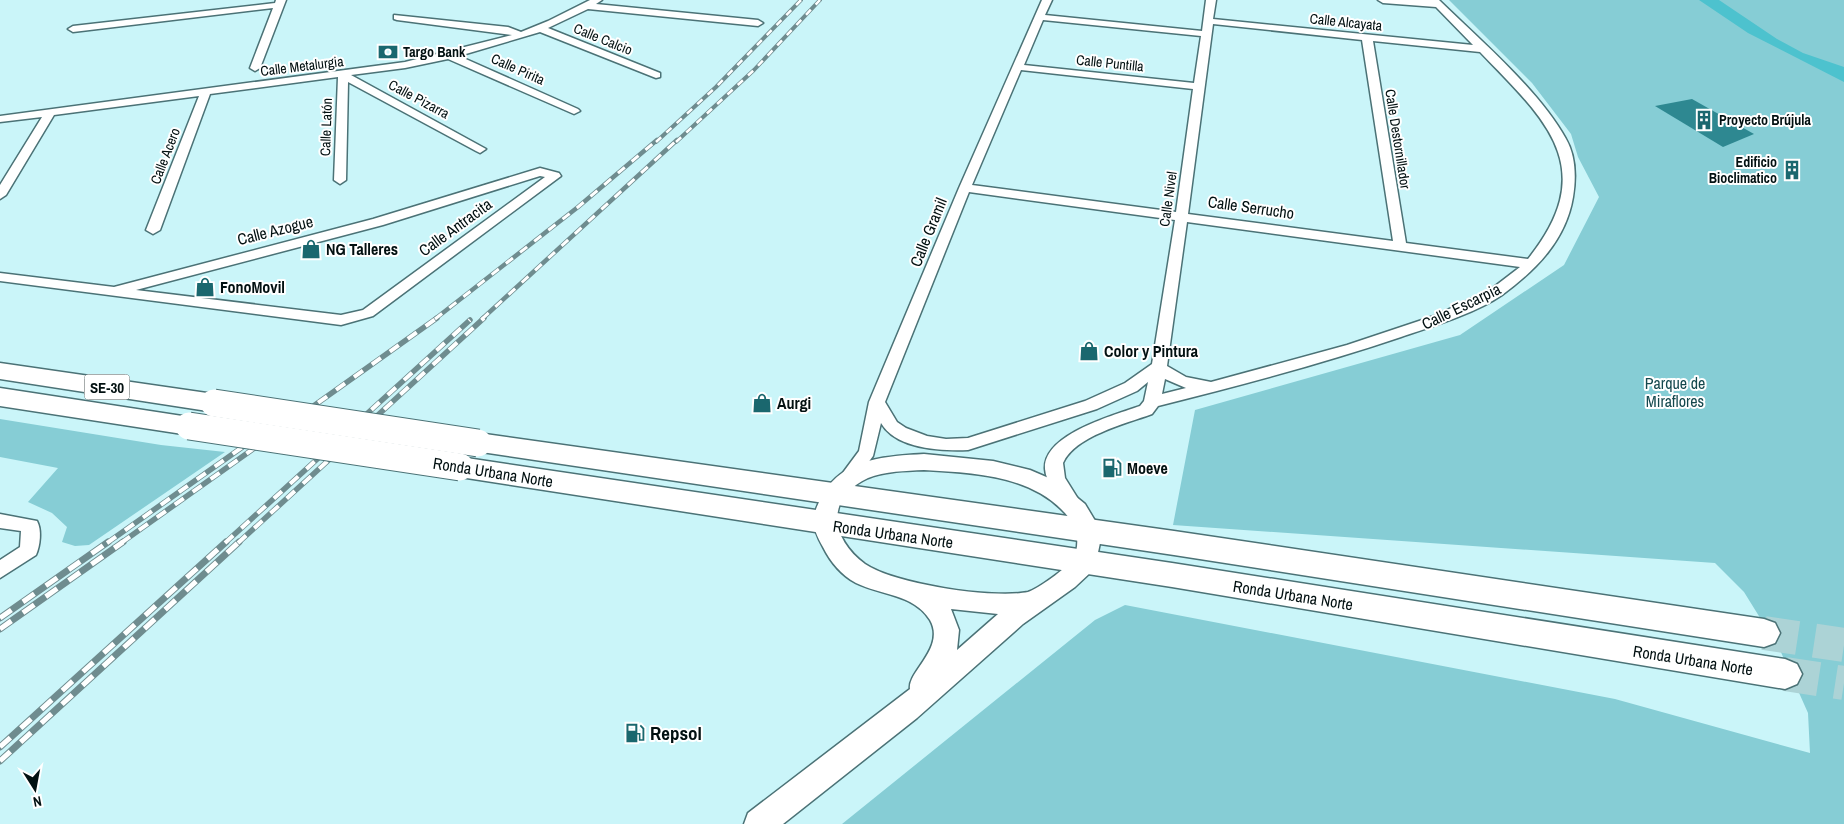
<svg xmlns="http://www.w3.org/2000/svg" width="1844" height="824" font-family="'Archivo Narrow',sans-serif">
  <style>
    .green { fill: #86cdd5 }
    .water { fill: #4dc2ce }
    .building { fill: #2e8891 }
    .lines { fill: none; stroke-linecap: round; stroke-linejoin: round }
    .primary-tunnel { stroke: #acd3d6; stroke-width: 34; stroke-dasharray: 34 17; stroke-linecap: butt }
    .minor-casing { stroke: #4b7276; stroke-width: 3 }
    .tertiary-casing { stroke: #4b7276; stroke-width: 3 }
    .primary-casing { stroke: #4b7276; stroke-width: 3 }
    .minor { fill: #fff; fill-rule: evenodd }
    .tertiary { fill: #fff; fill-rule: evenodd }
    .primary { fill: #fff; fill-rule: evenodd }
    .rail-far3-casing { stroke: #6f8c8f; stroke-width: 4 }
    .rail-far2-casing { stroke: #6f8c8f; stroke-width: 4.5 }
    .rail-far1-casing { stroke: #6f8c8f; stroke-width: 5.5 }
    .rail-casing { stroke: #6f8c8f; stroke-width: 7 }
    .rail-far3 { stroke: #fff; stroke-width: 2.5; stroke-dasharray: 7; stroke-linecap: butt }
    .rail-far2 { stroke: #fff; stroke-width: 3; stroke-dasharray: 9; stroke-linecap: butt }
    .rail-far1 { stroke: #fff; stroke-width: 4; stroke-dasharray: 11; stroke-linecap: butt }
    .rail { stroke: #fff; stroke-width: 5; stroke-dasharray: 14; stroke-linecap: butt }
    .primary-bridge-casing { stroke: #4b7276; stroke-width: 29; stroke-linecap: butt }
    .primary-bridge { stroke: #fff; stroke-width: 27 }
    .labels { text-anchor: middle; dominant-baseline: central; stroke-width: 4; stroke-linejoin: round; paint-order: stroke }
    .far-street-label { font-size: 14px; fill: #021011; stroke: #fff }
    .far-poi-label { font-size: 14px; font-weight: bold; fill: #021011; stroke: #fff; text-anchor: start }
    .shield { fill: #fff; stroke: #4e5858; stroke-width: 1 }
    .shield-label { font-size: 15px; font-weight: bold; fill: #021011 }
    .street-label { font-size: 16px; fill: #021011; stroke: #fff }
    .poi-label { font-size: 16px; font-weight: bold; fill: #021011; stroke: #fff; text-anchor: start }
    .park-label { font-size: 16px; fill: #14484d; stroke: #fff }
    .near-poi-label { font-size: 19px; font-weight: bold; fill: #021011; stroke: #fff; text-anchor: start }
  </style>
  <rect width="100%" height="100%" fill="#caf5f9"/>
  <!-- green -->
  <g class="green">
    <path d="M1449,0H1844V824H842L1095,620L1125,605L1615,699L1810,753L1808,713L1780,650L1744,592L1715,563L1173,525L1195,410L1460,335L1564,265L1599,197L1578,157L1571,134L1532,83Z"/>
    <path d="M0,419L161,445L225,452L89,545L75,546L62,542L67,527L52,513L28,502L58,468L0,457Z"/>
  </g>
  <!-- water -->
  <path class="water" d="M1699,0H1719L1777,39L1803,53L1844,67V82L1748,33Z"/>
  <!-- building -->
  <path class="building" d="M1692,99L1754,134L1723,147L1655,106Z"/>
  <g class="lines">
    <!-- primary-tunnel -->
    <g class="primary-tunnel">
      <path d="M1764,633L1844,645"/>
      <path d="M1785,674L1844,683"/>
    </g>
    <defs>
      <g id="minor">
        <path d="M276,0H286L260,68L255,71L250,68L273,8L73,32L68,29L73,26L275,3Z"/>
        <path d="M590,0H602L596,4L758,20L763,23L758,26L588,9L548,28L660,73V77L656,78L540,32L459,56L578,109L580,111L574,114L448,59L405,68L351,75L486,149L480,153L476,151L348,82L346,180L340,184L334,180L338,77L210,94L160,230L153,234L146,230L199,96L54,115L6,195L0,199V185L42,117L0,122V116L405,62L512,35L397,20L394,19V15L508,27L521,32L548,21Z"/>
        <path d="M1042,0H1052L1045,15L1202,31L1206,0H1216L1213,19L1473,45L1436,7L1383,3L1378,0H1439C1479,39 1539,90 1566,139C1576,156 1576,179 1573,197C1566,240 1536,270 1502,295C1476,313 1431,327 1401,337C1321,364 1239,386 1158,406L1152,414C1125,424 1075,436 1063,463L1065,478L1080,502L1077,507L1071,509L1065,507C1058,496 1046,483 1045,469C1043,434 1115,415 1140,406L1144,401L1148,382L1137,391L1097,409L968,450C941,451 896,449 881,423L873,456L854,482L848,484L842,482L839,478L859,451L869,402L959,188ZM1043,20L1201,36L1194,83L1024,65ZM1213,24L1362,40L1393,241L1188,214ZM1373,41L1480,52C1546,120 1601,168 1528,259L1406,243ZM1021,70L1193,89L1176,212L972,185ZM969,192L1175,220L1152,364L1125,383L1085,401L968,438L946,439L927,436L906,428L897,422L885,402ZM1187,222L1520,267L1490,290L1434,316L1347,345L1211,382L1186,377L1167,366ZM1165,379L1186,388L1162,394Z"/>
        <path d="M540,168L559,173L561,176L373,316L341,325L0,281V273L114,287L373,219ZM540,176L545,177L363,310L341,315L136,290L383,225Z"/>
        <path d="M0,514L37,521C42,530 40,546 36,555L0,578V560L20,547L21,531L0,528Z"/>
      </g>
      <path id="tertiary" d="M924,454L993,461L1030,470L1058,482L1085,504L1097,524L1101,538L1096,562L1091,572L1075,587L1023,624L917,718L783,824H744L748,813L910,689C907,672 946,648 930,620C914,594 880,595 856,583C841,575 830,561 823,547C810,524 811,517 823,494C844,458 887,456 924,454ZM924,470C975,473 1036,475 1070,519C1078,529 1080,547 1073,559C1067,568 1038,589 1028,592C993,599 894,584 865,564C830,538 825,498 868,478C885,471 906,471 924,470ZM951,609L998,614L957,650L959,630Z"/>
      <g id="primary">
        <path d="M0,363L214,394L223,397L227,403L223,409L214,412L0,379Z"/>
        <path d="M0,388L189,417L198,419L202,426L198,433L189,435L0,406Z"/>
        <path d="M478,433L1174,531L1764,619L1775,623L1780,633L1775,643L1764,647L1174,555L468,450L464,443L468,436Z"/>
        <path d="M460,457L1172,563L1785,659L1797,664L1802,674L1797,684L1785,689L1172,587L460,477L450,474L446,467L450,460Z"/>
      </g>
    </defs>
    <!-- minor casing -->
    <use href="#minor" class="minor-casing"/>
    <!-- tertiary casing -->
    <use href="#tertiary" class="tertiary-casing"/>
    <!-- primary casing -->
    <use href="#primary" class="primary-casing"/>
    <!-- minor -->
    <use href="#minor" class="minor"/>
    <!-- tertiary -->
    <use href="#tertiary" class="tertiary"/>
    <!-- primary -->
    <use href="#primary" class="primary"/>
    <defs>
      <g id="rail-far3">
        <path d="M656,142L716,87L801,0"/>
        <path d="M676,142L754,70L820,0"/>
      </g>
      <g id="rail-far2">
        <path d="M435,319L578,207L657,140"/>
        <path d="M482,319L677,140"/>
      </g>
      <g id="rail-far1">
        <path d="M107,543L251,441"/>
        <path d="M121,543L437,318"/>
        <path d="M225,543L470,320"/>
        <path d="M238,543L484,318"/>
      </g>
      <g id="rail">
        <path d="M0,618L108,542"/>
        <path d="M0,629L123,542"/>
        <path d="M0,747L226,542"/>
        <path d="M0,761L239,542"/>
      </g>
    </defs>
    <!-- rail-far3 casing -->
    <use href="#rail-far3" class="rail-far3-casing"/>
    <!-- rail-far2 casing -->
    <use href="#rail-far2" class="rail-far2-casing"/>
    <!-- rail-far1 casing -->
    <use href="#rail-far1" class="rail-far1-casing"/>
    <!-- rail casing -->
    <use href="#rail" class="rail-casing"/>
    <!-- rail-far3 -->
    <use href="#rail-far3" class="rail-far3"/>
    <!-- rail-far2 -->
    <use href="#rail-far2" class="rail-far2"/>
    <!-- rail-far1 -->
    <use href="#rail-far1" class="rail-far1"/>
    <!-- rail -->
    <use href="#rail" class="rail"/>
    <defs>
      <g id="primary-bridge">
        <path d="M214,403L478,443"/>
        <path d="M189,426L460,467"/>
      </g>
    </defs>
    <!-- primary-bridge casing -->
    <use href="#primary-bridge" class="primary-bridge-casing"/>
    <!-- primary-bridge -->
    <use href="#primary-bridge" class="primary-bridge"/>
  </g>
  <!-- icons -->
  <defs>
    <symbol id="bank-bare" viewBox="-9 -9 18 18"><path d="M-6-4H6V4H-6ZM0-2.3a2.3 2.3 0 1 0 0 4.6a2.3 2.3 0 1 0 0-4.6Z" fill="#1a676e" stroke="#fff" stroke-width="2.5" paint-order="stroke"/></symbol>
    <symbol id="building-bare" viewBox="-9 -9 18 18"><path d="M-4-6H4V6H1V3H-1V6H-4ZM-2.5-4.3h1.7v1.8h-1.7ZM.8-4.3h1.7v1.8H.8ZM-2.5-1h1.7V.8h-1.7ZM.8-1h1.7V.8H.8Z" fill="#1a676e" stroke="#fff" stroke-width="2.5" paint-order="stroke"/></symbol>
    <symbol id="shop-bare" viewBox="-9 -9 18 18"><path d="M-5-2.5h2.3a2.7 3.5 0 0 1 5.4 0H5L5.5 6h-11ZM-1.5-2.5h3a1.5 2.3 0 0 0-3 0Z" fill="#1a676e" stroke="#fff" stroke-width="2.5" paint-order="stroke"/></symbol>
    <symbol id="fuel-bare" viewBox="-9 -9 18 18"><path d="M-5.5-6h7V0h2V4h1.3V-2.5L3-4.5l.8-.8L6-3V5H2.5V1h-1V6h-7ZM-4.2-4.7v3.2H.2V-4.7Z" fill="#1a676e" stroke="#fff" stroke-width="2.5" paint-order="stroke"/></symbol>
  </defs>
  <g fill-rule="evenodd">
    <use href="#bank-bare" x="374" y="38" width="28" height="28"/>
    <use href="#building-bare" x="1690" y="106" width="28" height="28"/>
    <use href="#building-bare" x="1778" y="156" width="28" height="28"/>
    <use href="#shop-bare" x="297" y="235" width="28" height="28"/>
    <use href="#shop-bare" x="191" y="273" width="28" height="28"/>
    <use href="#shop-bare" x="1075" y="337" width="28" height="28"/>
    <use href="#shop-bare" x="748" y="389" width="28" height="28"/>
    <use href="#fuel-bare" x="1098" y="454" width="28" height="28"/>
    <use href="#fuel-bare" x="621" y="719" width="28" height="28"/>
  </g>
  <g class="labels">
    <!-- far-street labels -->
    <g class="far-street-label">
      <text transform="translate(1346 22) rotate(6)">Calle Alcayata</text>
      <text transform="translate(603 39) rotate(22)">Calle Calcio</text>
      <text transform="translate(1110 63) rotate(6)">Calle Puntilla</text>
      <text transform="translate(302 66) rotate(-7)">Calle Metalurgia</text>
      <text transform="translate(518 69) rotate(24)">Calle Pirita</text>
      <text transform="translate(419 99) rotate(28)">Calle Pizarra</text>
      <text transform="translate(326 127) rotate(-88)">Calle Latón</text>
      <text transform="translate(1398 139) rotate(81)">Calle Destornillador</text>
      <text transform="translate(165 156) rotate(-69)">Calle Acero</text>
      <text transform="translate(1168 199) rotate(-82)">Calle Nivel</text>
    </g>
    <!-- far-poi labels -->
    <g class="far-poi-label">
      <text x="403" y="52">Targo Bank</text>
      <text x="1719" y="120">Proyecto Brújula</text>
      <text x="1777" y="162" text-anchor="end">Edificio<tspan x="1777" dy="16">Bioclimatico</tspan></text>
    </g>
    <!-- shield labels -->
    <rect class="shield" x="84.5" y="374.5" width="45" height="25" rx="4"/>
    <g class="shield-label">
      <text x="107" y="387">SE-30</text>
    </g>
    <!-- street labels -->
    <g class="street-label">
      <text transform="translate(1251 207) rotate(8)">Calle Serrucho</text>
      <text transform="translate(455 227) rotate(-36)">Calle Antracita</text>
      <text transform="translate(275 230) rotate(-14)">Calle Azogue</text>
      <text transform="translate(928 232) rotate(-68)">Calle Gramil</text>
      <text transform="translate(1461 306) rotate(-26)">Calle Escarpia</text>
      <text transform="translate(493 472) rotate(9)">Ronda Urbana Norte</text>
      <text transform="translate(893 534) rotate(8)">Ronda Urbana Norte</text>
      <text transform="translate(1293 595) rotate(9)">Ronda Urbana Norte</text>
      <text transform="translate(1693 660) rotate(9)">Ronda Urbana Norte</text>
    </g>
    <!-- poi labels -->
    <g class="poi-label">
      <text x="326" y="249">NG Talleres</text>
      <text x="220" y="287">FonoMovil</text>
      <text x="1104" y="351">Color y Pintura</text>
      <text x="777" y="403">Aurgi</text>
      <text x="1127" y="468">Moeve</text>
    </g>
    <!-- park labels -->
    <g class="park-label">
      <text x="1675" y="383">Parque de<tspan x="1675" dy="18">Miraflores</tspan></text>
    </g>
    <!-- near-poi labels -->
    <g class="near-poi-label">
      <text x="650" y="733">Repsol</text>
    </g>
  </g>
  <!-- north arrow -->
  <g transform="translate(35 789) rotate(169)" stroke="#ffffff" stroke-width="4" paint-order="stroke">
  <path d="M0-4L9 19L0 12L-9 19Z" fill="#021011"/>
  <text y="-8" font-size="14" font-weight="bold" text-anchor="middle" fill="#021011">N</text>
  </g>
</svg>
